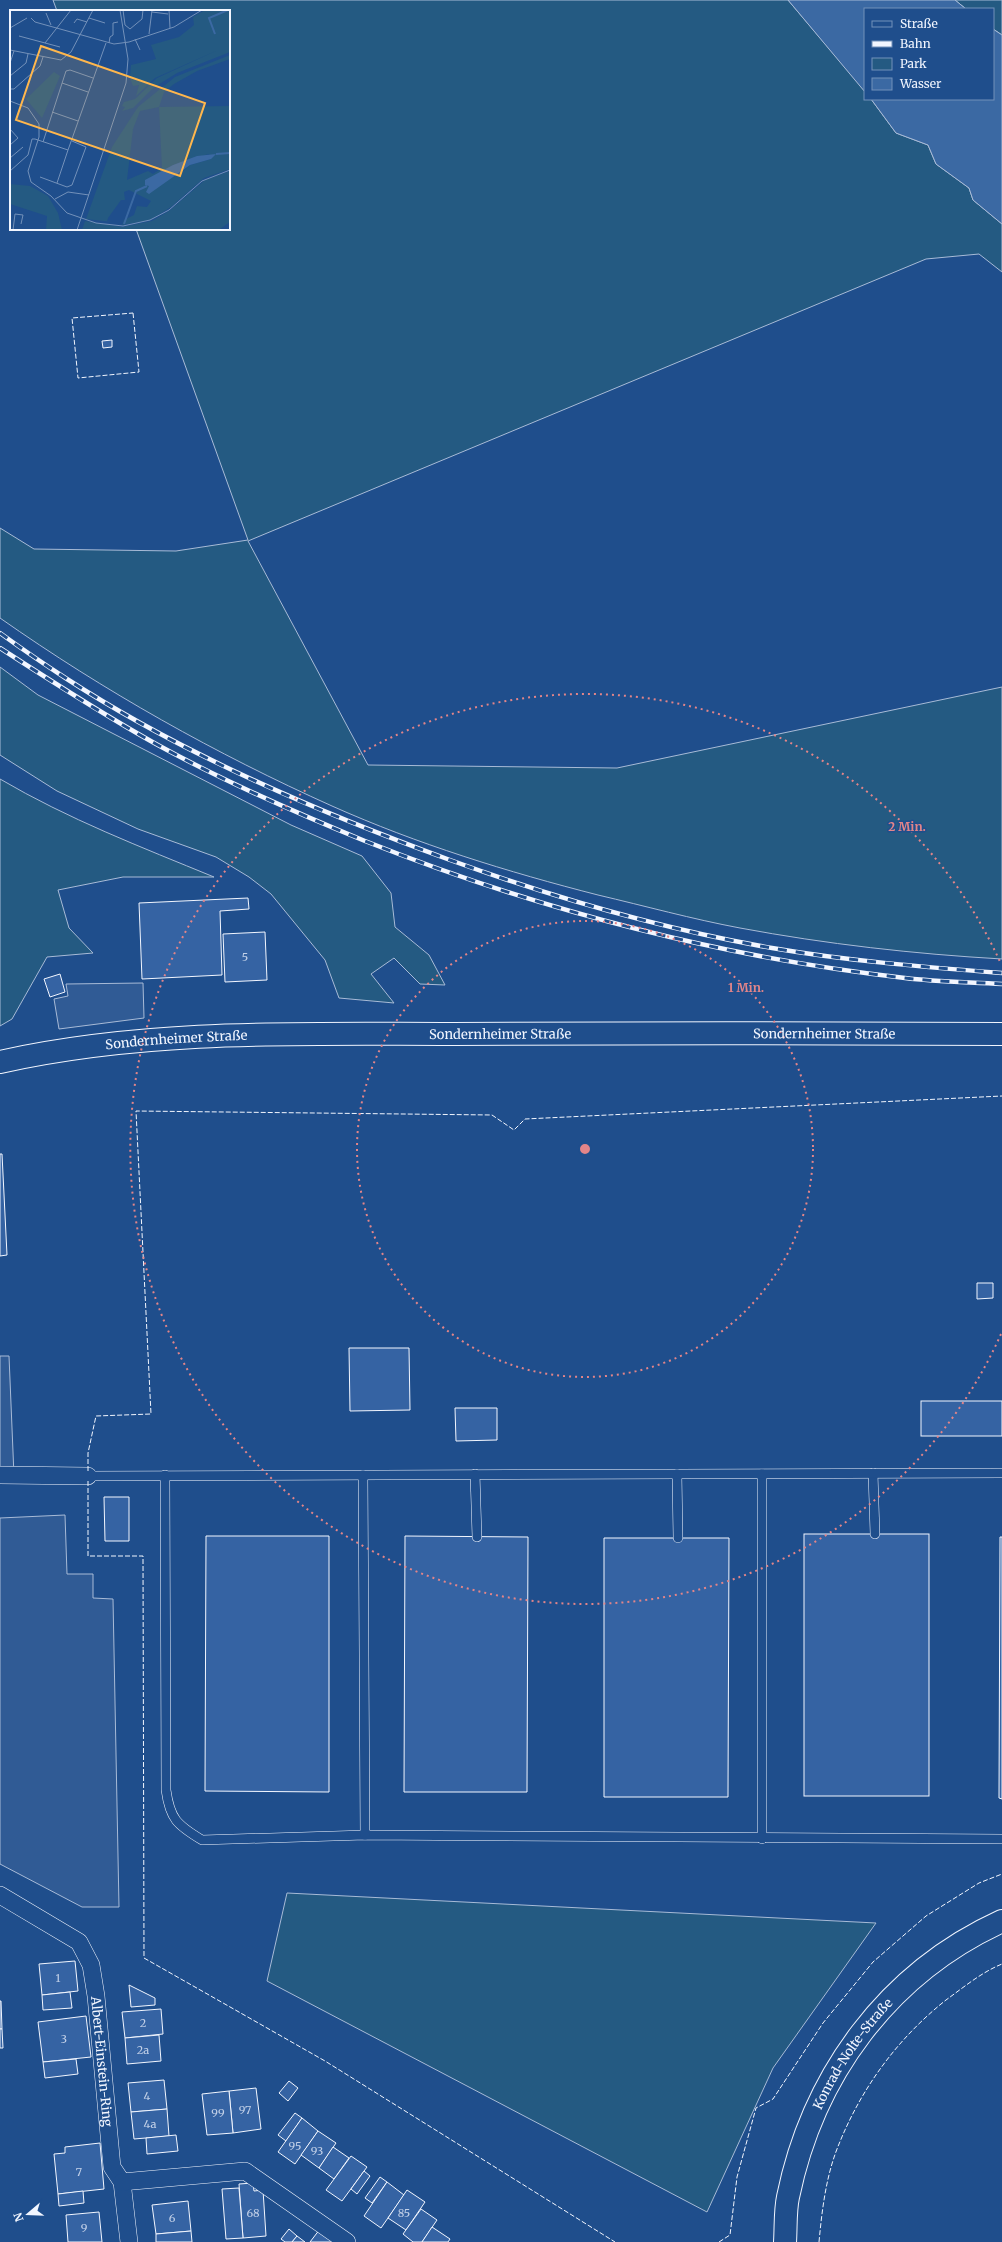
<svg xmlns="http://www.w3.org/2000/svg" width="1002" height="2242" font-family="Merriweather,serif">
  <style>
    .green { fill: #245a82; stroke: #a8bbd7 }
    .parking { fill: #305b95; stroke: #a8bbd7 }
    .water { fill: #3b69a3; stroke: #a8bbd7 }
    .building { fill: #3563a3; stroke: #f2f6ff }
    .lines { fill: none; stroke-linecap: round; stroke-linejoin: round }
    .lane-casing { stroke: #f2f6ff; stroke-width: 10 }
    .street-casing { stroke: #f2f6ff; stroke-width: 18 }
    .secondary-casing { stroke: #f2f6ff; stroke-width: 24 }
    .lane { stroke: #1f4e8c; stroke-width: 9 }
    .street { stroke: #1f4e8c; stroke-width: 17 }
    .secondary { stroke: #1f4e8c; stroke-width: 22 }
    .rail-casing { stroke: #f2f6ff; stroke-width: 4.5 }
    .rail { stroke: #1f4e8c; stroke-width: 3; stroke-dasharray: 9; stroke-linecap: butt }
    .fence { stroke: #f2f6ff; stroke-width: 1; stroke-dasharray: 5 2; stroke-linecap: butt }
    .ring { fill: none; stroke: #e38589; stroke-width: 2; stroke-dasharray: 2 4 }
    .labels { text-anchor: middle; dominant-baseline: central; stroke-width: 3; stroke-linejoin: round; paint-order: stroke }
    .number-label { font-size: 11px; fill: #c3d1e8 }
    .street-label { font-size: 13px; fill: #f2f6ff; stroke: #1f4e8c }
    .inset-river { fill: none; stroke: #3b69a3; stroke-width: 2 }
    .inset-road { fill: none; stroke: #7391ba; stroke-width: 1 }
    .view { fill: #ffb74d; fill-opacity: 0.15; stroke: #ffb74d; stroke-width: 2 }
    .inset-edge { fill: none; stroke: #f2f6ff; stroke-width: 2 }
    .centre { fill: #e38589; stroke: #1f4e8c; stroke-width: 2 }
    .ring-label { font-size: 12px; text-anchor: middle; font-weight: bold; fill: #e38589; stroke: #1f4e8c; stroke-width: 3; stroke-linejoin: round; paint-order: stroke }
  </style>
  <rect width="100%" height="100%" fill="#1f4e8c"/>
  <!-- green -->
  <g class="green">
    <path d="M53,0H788L865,91V99H871L896,133L928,145L936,164L969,188L973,200L1002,224V272L979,254L926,259L248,541L368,765L617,768L1002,687V959C914,954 826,944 740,928C692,919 645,906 598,895C508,872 417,844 332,806C216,754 104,691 0,618V528L34,549L176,551L248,540L136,229H229V11H57Z"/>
    <path d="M955,0H1002V35L993,29V9H966Z"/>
    <path d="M0,667L38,695L291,825L362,856L391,893L395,927L429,955L445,985L420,984L394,958L371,974L394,1003L339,998L325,960L271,894L249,877L216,857L138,829L57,791L0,755Z"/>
    <path d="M0,779C68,819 141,847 214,877H123L58,890L69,928L93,953L47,957L12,1019L0,1026Z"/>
    <path d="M287,1893L876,1923L773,2068L707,2212L267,1981Z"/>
  </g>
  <!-- parking -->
  <g class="parking">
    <path d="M143,983L144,1018L59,1029L54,999L68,996L66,984Z"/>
    <path d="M0,1356H9L14,1476L0,1475Z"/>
    <path d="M65,1515L67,1574H93V1598L113,1599L119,1907H82L0,1864V1518Z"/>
  </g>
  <!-- water -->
  <g class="water">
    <path d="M788,0H955L966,9H865V92Z"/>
    <path d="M993,29L1002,35V224L973,200L969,188L936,164L928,145L896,133L871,99H993Z"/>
  </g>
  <!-- building -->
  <g class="building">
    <path d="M112,340V347L103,348L102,341Z"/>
    <path d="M248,898L249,909L220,911L222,975L142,979L139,903Z"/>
    <path d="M265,932L267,980L225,982L223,934Z"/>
    <path d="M60,974L65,992L50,997L44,979Z"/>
    <path d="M0,1154H2L7,1255L0,1256Z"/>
    <path d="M977,1283H993V1298L977,1299Z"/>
    <path d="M349,1348H409L410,1410L350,1411Z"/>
    <rect x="921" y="1401" width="81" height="35"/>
    <path d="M455,1408H497V1440L456,1441Z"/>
    <path d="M104,1497H129V1541H105Z"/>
    <rect x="804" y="1534" width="125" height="262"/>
    <path d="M206,1536H329V1792L205,1791Z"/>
    <path d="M405,1536L528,1537L527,1792H404Z"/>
    <path d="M1000,1537H1002V1799L999,1798Z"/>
    <path d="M604,1538H729L728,1797H604Z"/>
    <path d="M75,1961L78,1991L42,1995L39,1964Z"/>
    <path d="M129,1985L155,1998V2005L131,2007Z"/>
    <path d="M70,1992L72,2008L43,2010L42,1995Z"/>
    <path d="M0,2001H1L2,2029H0Z"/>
    <path d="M161,2009L163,2034L125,2038L122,2012Z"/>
    <path d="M86,2016L91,2057L43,2062L38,2022Z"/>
    <path d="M0,2029H2L3,2048H0Z"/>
    <path d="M159,2035L161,2061L127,2064L125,2038Z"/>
    <path d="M76,2059L78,2074L45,2078L43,2062Z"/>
    <path d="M164,2080L167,2109L131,2112L128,2083Z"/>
    <path d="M289,2081L298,2088L288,2101L279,2093Z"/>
    <path d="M256,2088L261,2129L233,2133L229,2091Z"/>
    <path d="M229,2091L233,2133L207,2135L202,2094Z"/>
    <path d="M167,2109L169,2136L134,2139L131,2112Z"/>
    <path d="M295,2113L302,2118L286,2141L278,2135Z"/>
    <path d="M302,2118L318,2131L295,2164L278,2152Z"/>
    <path d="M318,2131L336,2143L319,2168L301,2155Z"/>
    <path d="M176,2135L178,2151L147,2154L146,2138Z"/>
    <path d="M100,2143L104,2189L58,2194L54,2154L65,2153V2147Z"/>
    <path d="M333,2147L349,2158L334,2179L319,2168Z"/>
    <path d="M351,2156L367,2167L342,2201L326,2190Z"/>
    <path d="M364,2171L370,2176L357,2194L351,2189Z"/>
    <path d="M380,2177L387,2182L372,2203L365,2198Z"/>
    <path d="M387,2182L404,2195L381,2228L364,2216Z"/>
    <path d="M253,2183L254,2191L263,2190L266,2236L243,2238L239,2184Z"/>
    <path d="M239,2188L243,2238L226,2239L222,2189Z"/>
    <path d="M407,2190L425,2202L406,2230L388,2218Z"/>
    <path d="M83,2191L84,2203L59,2206L58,2194Z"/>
    <path d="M188,2201L191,2231L156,2234L152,2205Z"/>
    <path d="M421,2209L437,2220L422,2242H413L403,2234Z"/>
    <path d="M99,2212L102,2242H68L66,2215Z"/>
    <path d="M432,2227L450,2239L448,2242H422Z"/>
    <path d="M289,2229L297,2236L292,2242H285L281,2239Z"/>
    <path d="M320,2229L337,2242H310Z"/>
    <path d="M191,2231L192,2242H156V2234Z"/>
    <path d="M297,2236L305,2242H292Z"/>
  </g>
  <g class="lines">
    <defs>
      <g id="lane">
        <path d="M873,1473L875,1534"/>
        <path d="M475,1474L477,1537"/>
        <path d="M677,1474L678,1538"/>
        <path d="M762,1474V1839"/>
        <path d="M165,1475L166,1790C170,1819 177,1825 202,1840L365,1835L1002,1839"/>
        <path d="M363,1475L365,1835"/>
        <path d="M88,1476L1002,1473"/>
      </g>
      <g id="street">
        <path d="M0,1475L88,1476"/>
        <path id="s1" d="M0,1895L79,1942L91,1965L96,1996L112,2167L122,2182L129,2242"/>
        <path d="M122,2182L245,2171L347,2242"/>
      </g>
      <g id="secondary">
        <path id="s2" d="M0,1062C148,1029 301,1034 452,1034C635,1033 819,1033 1002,1034"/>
        <path id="s3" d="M785,2242C786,2227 785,2211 788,2197C813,2075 888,1973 1002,1921"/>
      </g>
    </defs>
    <!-- lane casing -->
    <use href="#lane" class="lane-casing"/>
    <!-- street casing -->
    <use href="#street" class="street-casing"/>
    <!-- secondary casing -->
    <use href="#secondary" class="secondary-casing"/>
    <!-- lane -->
    <use href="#lane" class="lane"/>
    <!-- street -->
    <use href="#street" class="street"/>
    <!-- secondary -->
    <use href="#secondary" class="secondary"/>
    <defs>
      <g id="rail">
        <path d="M0,633C22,649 44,664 67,679C184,755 320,813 450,860C555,898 662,929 772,948C848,961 925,967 1002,973"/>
        <path d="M0,648C51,681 102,714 156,744C223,781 294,812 365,841C539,910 720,957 905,978C937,982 970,982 1002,984"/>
      </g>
    </defs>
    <!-- rail casing -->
    <use href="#rail" class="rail-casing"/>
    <!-- rail -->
    <use href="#rail" class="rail"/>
    <!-- fence -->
    <g class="fence">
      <path d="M133,313L139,372L78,378L72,318Z"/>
      <path d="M88,1471V1453L96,1416L151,1414L136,1111L492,1115L514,1130L525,1119L1002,1096"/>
      <path d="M88,1481V1556H143L144,1958L325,2061L615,2242"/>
      <path d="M719,2242L730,2235L737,2177L756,2108L773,2099L823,2023L873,1962L926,1916L979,1883L1002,1874"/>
      <path d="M819,2242C822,2210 826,2175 839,2144C862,2087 898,2038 946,2000C964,1987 982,1972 1002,1964"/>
    </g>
  </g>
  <!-- distance rings -->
  <g class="ring">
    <circle cx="585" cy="1149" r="228"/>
    <path d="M1001 1334A455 455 0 1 1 1001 964"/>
  </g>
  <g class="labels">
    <!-- number labels -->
    <g class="number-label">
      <text x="245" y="957">5</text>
      <text x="58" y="1978">1</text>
      <text x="143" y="2023">2</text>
      <text x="64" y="2039">3</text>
      <text x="143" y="2050">2a</text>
      <text x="147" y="2096">4</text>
      <text x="245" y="2110">97</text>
      <text x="218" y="2113">99</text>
      <text x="150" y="2124">4a</text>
      <text x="295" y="2146">95</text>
      <text x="317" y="2151">93</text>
      <text x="79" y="2172">7</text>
      <text x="253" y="2213">68</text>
      <text x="404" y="2213">85</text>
      <text x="172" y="2218">6</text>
      <text x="84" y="2228">9</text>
    </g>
    <!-- street labels -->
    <g class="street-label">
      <text stroke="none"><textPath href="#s2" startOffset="502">Sondernheimer Straße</textPath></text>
      <text stroke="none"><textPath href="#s2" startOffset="826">Sondernheimer Straße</textPath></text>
      <text stroke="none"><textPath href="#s2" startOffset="178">Sondernheimer Straße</textPath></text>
      <text stroke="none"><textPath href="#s3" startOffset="204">Konrad-Nolte-Straße</textPath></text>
      <text stroke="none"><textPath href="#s1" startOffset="215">Albert-Einstein-Ring</textPath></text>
    </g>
  </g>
  <!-- overview -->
  <g transform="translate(10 10)">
    <rect width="220" height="220" fill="#1f4e8c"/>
    <path d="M195,0H220V42L167,63L143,78L123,98L112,101L115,97L112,96L114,92L125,89L147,68L208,40L145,68L126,86L129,75L123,76L120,68L121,55L146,49L141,35L169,27L184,15L183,7ZM220,45V49L187,61L164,74L154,82L149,97L220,96V159L194,168L161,197L140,210L112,215L114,210L124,205L127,196L137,197L141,191L119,180L114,182L115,190H111L98,208L97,211L103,212L76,209L102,137L128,97L165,67ZM149,97L152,158L143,164L138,161L117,170L123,119L130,101ZM199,144L201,149L180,155L169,164L138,179L139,176L136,171L163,155ZM44,62L50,66L32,108L16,89ZM220,161V212L210,219L72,220L75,211L112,217L142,211L159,201L195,170ZM0,174L20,176L38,186L48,203L52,220H36L37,206L0,194Z" fill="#245a82" fill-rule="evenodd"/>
    <path d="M206,144L201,149L180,155L139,184L136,182L139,176L135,175V170L163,155L187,146Z" fill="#3b69a3"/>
    <path class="inset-river" d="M205,24L199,8L218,0M206,144L220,143M114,214L126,181L137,176"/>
    <path class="inset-road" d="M113,0L115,15L120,19L132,9L133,0M159,0L160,18M142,2L158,4M36,3L41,15M21,8L25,12L104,34L119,32L164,17L192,0M79,8L95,13M64,13L67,9L77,12M0,18L17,8M139,24L142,0M9,26L50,37M125,29L130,40M35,33L61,0M99,33L100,27L103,25V13L108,12M0,40L51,50L61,42L83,0M0,53L4,41M0,66L16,53L18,44M52,73L78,82M0,79H4L30,56L33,47M0,91L18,98L29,114V127L18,161L21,172L41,186L57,203L86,213L113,216L140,210L159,200L192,171L220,160M42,102L68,111M0,119L8,128L0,135M33,132L56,61L60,60L83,68M58,140L96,33M0,148L13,137M0,161L18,145L22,129H25L58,140L47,173M30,167L57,177L62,175L76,137L62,131M45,189L58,182L79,185M3,220L5,204L13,205L11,214M67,220L116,73L118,49L110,0"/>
    <path class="view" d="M31,36L195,93L170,166L6,110Z"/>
    <rect width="220" height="220" class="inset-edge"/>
  </g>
  <circle cx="585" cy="1149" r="6" class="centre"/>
  <g class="ring-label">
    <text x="907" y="831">2 Min.</text>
    <text x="746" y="992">1 Min.</text>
  </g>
  <!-- legend -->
  <rect x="864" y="8" width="130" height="92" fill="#1f4e8c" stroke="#7391ba"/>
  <rect x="872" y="21" width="20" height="6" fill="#1f4e8c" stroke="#7391ba"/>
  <text x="900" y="28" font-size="12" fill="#f2f6ff">Straße</text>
  <rect x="872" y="41" width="20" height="6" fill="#f2f6ff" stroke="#7391ba"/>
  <text x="900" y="48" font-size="12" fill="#f2f6ff">Bahn</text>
  <rect x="872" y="58" width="20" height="12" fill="#245a82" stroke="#7391ba"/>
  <text x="900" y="68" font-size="12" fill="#f2f6ff">Park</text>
  <rect x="872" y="78" width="20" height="12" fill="#3b69a3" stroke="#7391ba"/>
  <text x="900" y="88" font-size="12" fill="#f2f6ff">Wasser</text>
  <!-- north arrow -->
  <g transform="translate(28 2214) rotate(251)" stroke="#1f4e8c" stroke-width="3" paint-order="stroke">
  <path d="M0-3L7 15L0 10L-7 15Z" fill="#f2f6ff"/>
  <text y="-6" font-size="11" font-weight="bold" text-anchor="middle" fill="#f2f6ff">N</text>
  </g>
</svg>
